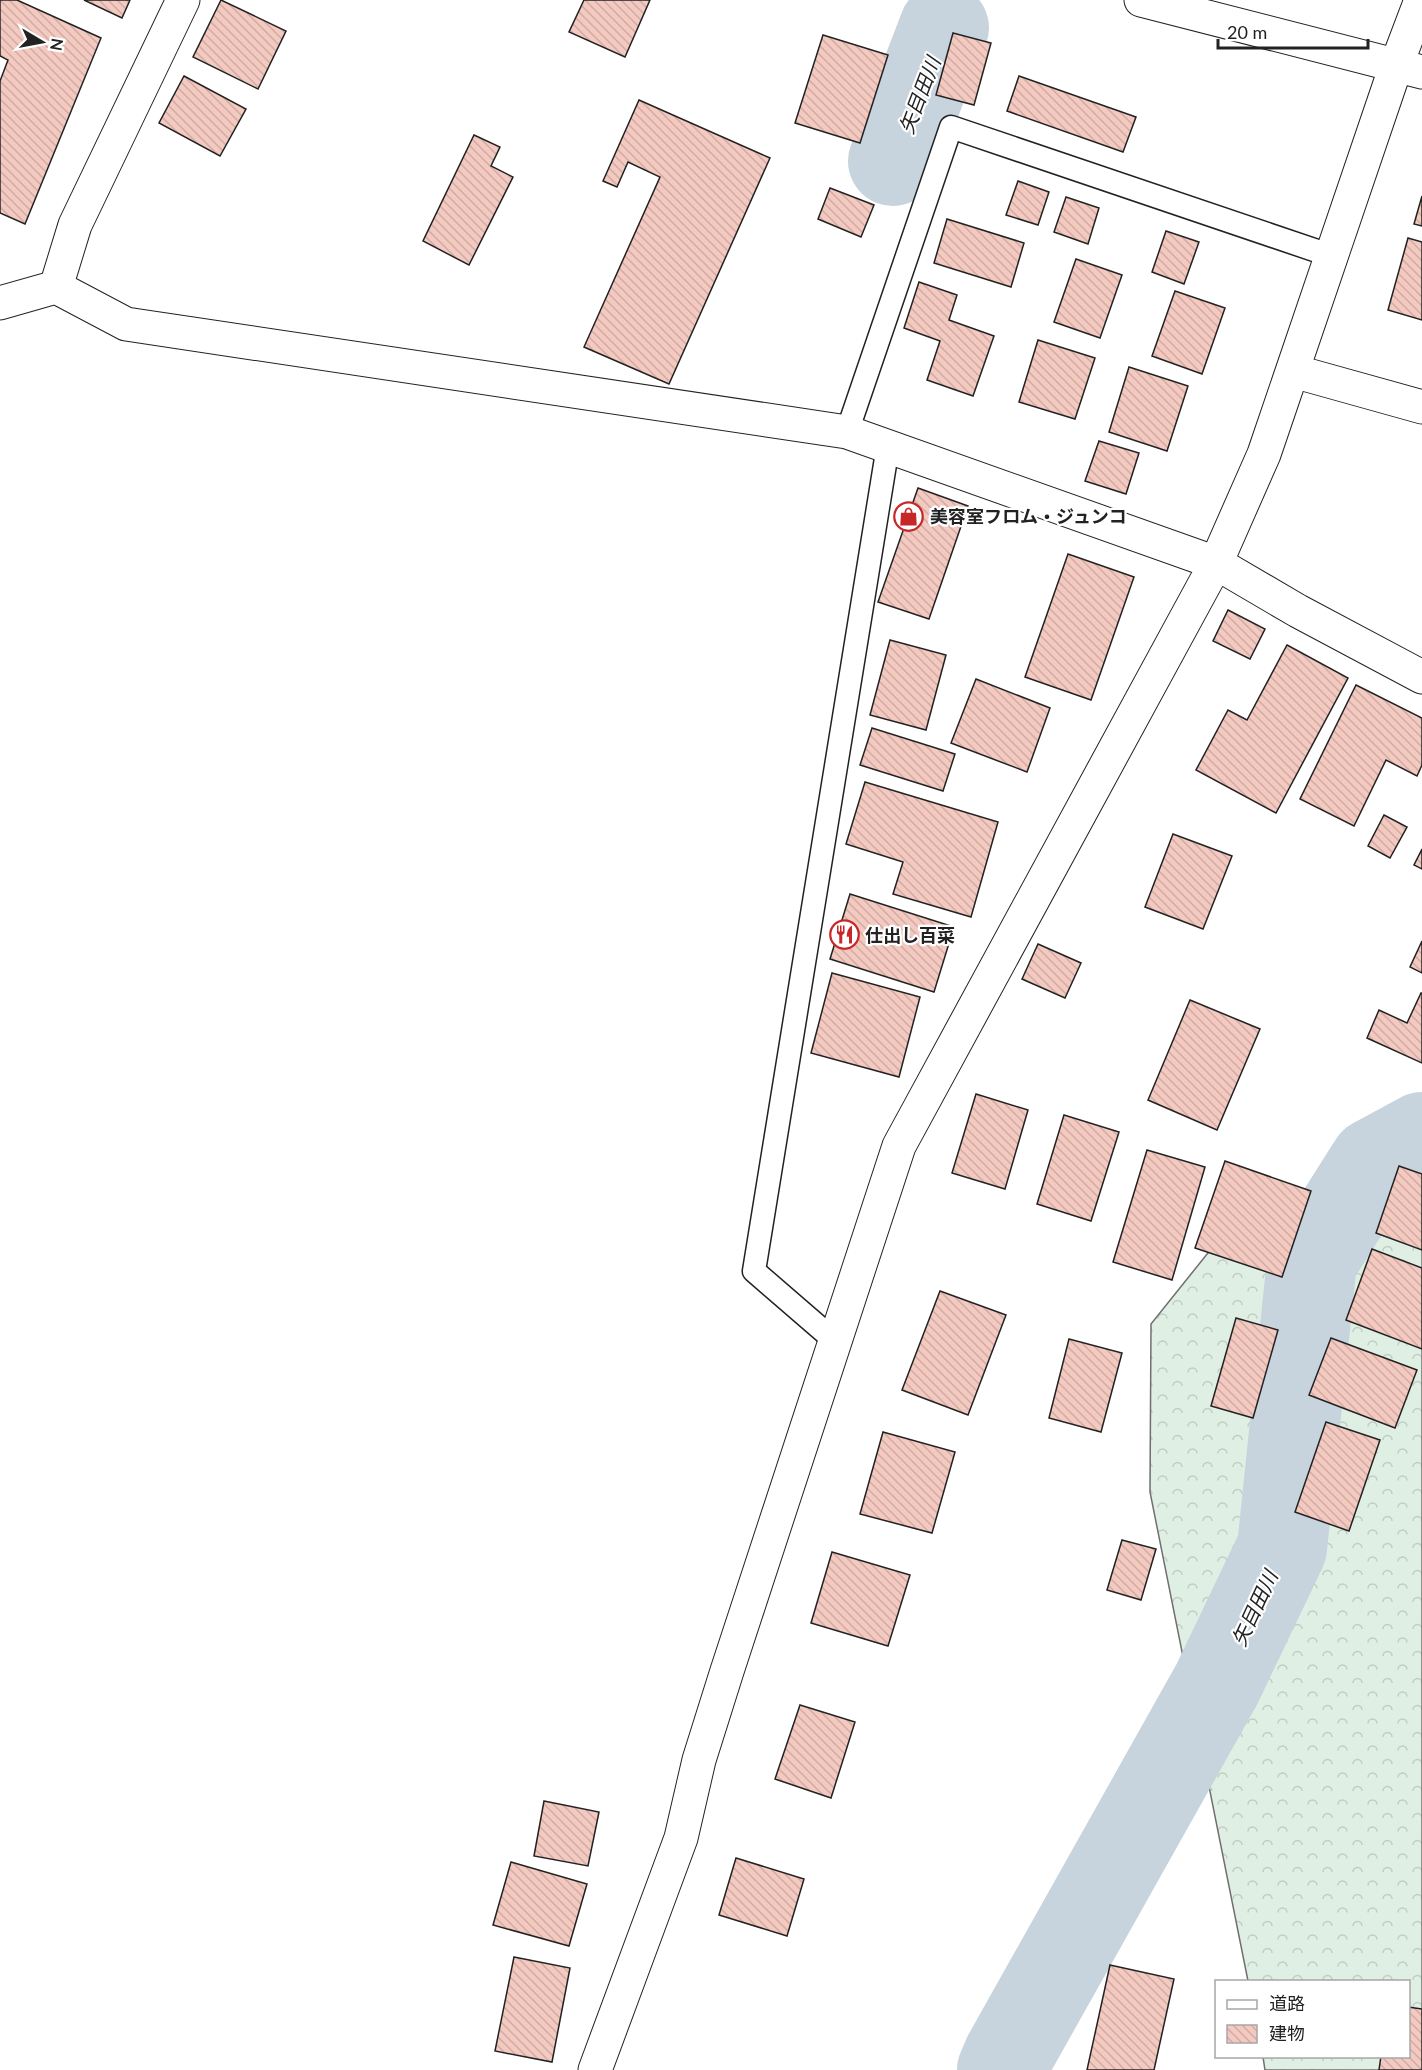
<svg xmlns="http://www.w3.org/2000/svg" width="1422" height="2070" font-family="Lato,'Noto Sans JP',sans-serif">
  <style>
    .forest { fill: url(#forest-crowns); stroke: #6f6f6f; stroke-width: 1.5 }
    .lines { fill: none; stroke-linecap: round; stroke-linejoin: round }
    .river { stroke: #c7d3dd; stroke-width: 90 }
    .building { fill: url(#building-back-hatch); stroke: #222; stroke-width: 1.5 }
    .lane-casing { stroke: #222; stroke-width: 25 }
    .street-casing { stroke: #222; stroke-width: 35 }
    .secondary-casing { stroke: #222; stroke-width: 35 }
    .lane { stroke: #fff; stroke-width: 22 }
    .street { stroke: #fff; stroke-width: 33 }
    .secondary { stroke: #fff; stroke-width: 33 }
    .labels { text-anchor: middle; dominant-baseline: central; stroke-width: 4.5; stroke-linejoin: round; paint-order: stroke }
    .poi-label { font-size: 18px; font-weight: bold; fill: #222; stroke: #fff; text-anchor: start }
    .water-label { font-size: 20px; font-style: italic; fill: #222; stroke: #fff }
  </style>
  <defs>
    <pattern id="forest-crowns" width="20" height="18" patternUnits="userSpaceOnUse" patternTransform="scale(1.5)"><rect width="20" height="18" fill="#e0efe3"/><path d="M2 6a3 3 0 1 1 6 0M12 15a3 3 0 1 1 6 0" fill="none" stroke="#c0cdc2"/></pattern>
    <pattern id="building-back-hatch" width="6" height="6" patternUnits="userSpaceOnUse" patternTransform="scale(1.5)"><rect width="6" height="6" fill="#f3c9c0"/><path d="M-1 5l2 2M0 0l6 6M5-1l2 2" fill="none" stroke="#d0aca5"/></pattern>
  </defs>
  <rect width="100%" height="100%" fill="#fff"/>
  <!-- forest -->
  <path class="forest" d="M1264,1183L1422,1232V2070H1265L1263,2057L1408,2056V1982L1248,1981L1150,1492L1151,1324Z"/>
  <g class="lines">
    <!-- river -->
    <g class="river">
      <path d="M893,161L944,28"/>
      <path d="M1002,2070L1008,2056L1217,1684L1282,1548L1312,1261L1374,1163L1422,1137"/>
    </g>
  </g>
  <!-- building -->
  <g class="building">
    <path d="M0,0H17L101,38L25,224L0,213V81L8,60L0,56Z"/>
    <path d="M84,0H130L122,18Z"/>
    <path d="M221,0L286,31L258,89L193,57Z"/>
    <path d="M584,0H650L625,57L569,32Z"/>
    <path d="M953,33L991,43L974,105L936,95Z"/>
    <path d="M823,35L888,55L860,143L795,123Z"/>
    <path d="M184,76L246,109L220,156L159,123Z"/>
    <path d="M1019,76L1136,117L1123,152L1007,111Z"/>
    <path d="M639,100L770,158L669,384L584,347L660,177L628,162L617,187L603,181Z"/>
    <path d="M474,135L500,147L491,166L513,177L469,265L423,241Z"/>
    <path d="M1018,181L1049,192L1038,225L1006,215Z"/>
    <path d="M830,188L874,205L861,237L818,219Z"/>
    <path d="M1422,196V226L1414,224Z"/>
    <path d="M1066,197L1099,208L1088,244L1054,232Z"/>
    <path d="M947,219L1024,243L1011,287L934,263Z"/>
    <path d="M1166,231L1199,242L1184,284L1152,272Z"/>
    <path d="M1408,238L1422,242V320L1388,310Z"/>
    <path d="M1076,259L1122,275L1100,338L1054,322Z"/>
    <path d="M919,282L957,295L949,320L994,336L973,396L927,380L940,341L904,328Z"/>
    <path d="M1175,291L1225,308L1202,374L1152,356Z"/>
    <path d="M1038,340L1095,358L1075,419L1019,402Z"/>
    <path d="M1129,367L1188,386L1167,451L1109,432Z"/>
    <path d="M1099,441L1139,453L1126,494L1085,481Z"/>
    <path d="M918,488L968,506L929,619L878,602Z"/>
    <path d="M1068,554L1134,577L1091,700L1025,677Z"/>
    <path d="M1228,610L1265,629L1250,659L1213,641Z"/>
    <path d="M890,640L946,655L926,730L870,715Z"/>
    <path d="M1287,645L1348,678L1276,813L1196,770L1228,710L1247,720Z"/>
    <path d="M976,679L1050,708L1027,772L951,743Z"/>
    <path d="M1356,685L1422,718V765L1417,776L1386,760L1354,826L1300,799Z"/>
    <path d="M872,728L955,754L943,791L860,765Z"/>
    <path d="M865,782L998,822L971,917L893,894L903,862L846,844Z"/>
    <path d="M1384,815L1407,827L1390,858L1368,846Z"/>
    <path d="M1173,834L1232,856L1203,929L1145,907Z"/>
    <path d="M1422,849V869L1414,865Z"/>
    <path d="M850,894L954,927L934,992L830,959Z"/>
    <path d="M1422,941V973L1410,967Z"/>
    <path d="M1038,944L1081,963L1065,998L1022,979Z"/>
    <path d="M832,973L920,997L899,1077L811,1053Z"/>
    <path d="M1421,993H1422V1063L1367,1038L1379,1010L1407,1023Z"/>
    <path d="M1190,1000L1260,1029L1217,1130L1148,1100Z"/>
    <path d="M976,1094L1028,1110L1005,1189L952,1173Z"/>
    <path d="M1064,1115L1119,1132L1091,1221L1037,1204Z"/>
    <path d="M1147,1150L1205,1167L1172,1280L1113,1262Z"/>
    <path d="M1225,1161L1311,1191L1282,1277L1195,1248Z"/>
    <path d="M1399,1166L1422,1174V1250L1376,1233Z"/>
    <path d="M1372,1249L1422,1268V1349L1346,1320Z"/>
    <path d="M940,1291L1006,1315L968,1415L902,1390Z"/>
    <path d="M1236,1318L1278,1330L1253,1418L1211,1406Z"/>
    <path d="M1331,1338L1417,1370L1395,1428L1309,1395Z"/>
    <path d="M1069,1339L1122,1353L1101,1432L1049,1418Z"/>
    <path d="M1326,1422L1380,1440L1349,1531L1295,1512Z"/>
    <path d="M883,1432L955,1452L932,1533L860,1514Z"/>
    <path d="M1122,1540L1156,1549L1141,1600L1107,1590Z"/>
    <path d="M832,1552L910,1575L888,1646L811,1623Z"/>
    <path d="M800,1705L855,1722L831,1798L775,1779Z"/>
    <path d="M544,1801L599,1812L588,1866L534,1856Z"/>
    <path d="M736,1858L804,1879L787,1936L719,1915Z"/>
    <path d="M511,1862L587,1884L569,1946L493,1925Z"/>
    <path d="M514,1957L570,1968L552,2062L495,2051Z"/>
    <path d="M1110,1965L1174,1979L1154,2070H1087Z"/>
    <path d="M1408,2007L1422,2009V2070H1379L1381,2056H1408Z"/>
  </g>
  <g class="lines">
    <defs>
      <g id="lane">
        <path d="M847,432L951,127L1332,256"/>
        <path d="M835,1341L754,1271L888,446"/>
      </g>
      <g id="street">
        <path d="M56,287L75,225L183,0"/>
        <path d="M0,303L56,287L126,324L847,432L1216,563L899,1146L727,1671L699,1760L681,1838L595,2070"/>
        <path d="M1293,371L1422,407"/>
      </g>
      <g id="secondary">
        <path d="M1141,0L1422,72"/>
        <path d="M1421,0L1396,66L1264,454L1216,563L1298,611L1422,677"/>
      </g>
    </defs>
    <!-- lane casing -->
    <use href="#lane" class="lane-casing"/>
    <!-- street casing -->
    <use href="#street" class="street-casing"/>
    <!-- secondary casing -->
    <use href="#secondary" class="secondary-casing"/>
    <!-- lane -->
    <use href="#lane" class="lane"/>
    <!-- street -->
    <use href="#street" class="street"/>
    <!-- secondary -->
    <use href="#secondary" class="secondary"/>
  </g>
  <!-- icons -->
  <defs>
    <symbol id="shop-ring" viewBox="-11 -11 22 22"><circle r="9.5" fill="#fff" stroke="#c62828" stroke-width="1.5"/><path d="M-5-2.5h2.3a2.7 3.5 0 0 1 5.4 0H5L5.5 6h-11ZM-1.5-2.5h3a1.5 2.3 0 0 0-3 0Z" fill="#c62828"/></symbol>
    <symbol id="restaurant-ring" viewBox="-11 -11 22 22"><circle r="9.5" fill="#fff" stroke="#c62828" stroke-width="1.5"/><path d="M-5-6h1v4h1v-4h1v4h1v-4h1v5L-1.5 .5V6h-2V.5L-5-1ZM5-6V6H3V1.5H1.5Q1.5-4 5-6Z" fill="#c62828"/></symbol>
  </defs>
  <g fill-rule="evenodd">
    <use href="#shop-ring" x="892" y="500" width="33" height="33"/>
    <use href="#restaurant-ring" x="828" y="918" width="33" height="33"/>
  </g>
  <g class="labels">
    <!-- poi labels -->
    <g class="poi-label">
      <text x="930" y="516">美容室フロム・ジュンコ</text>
      <text x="865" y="935">仕出し百菜</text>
    </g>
    <!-- water labels -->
    <g class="water-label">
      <text transform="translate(919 95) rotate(-69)">矢目田川</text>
      <text transform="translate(1254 1608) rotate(-65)">矢目田川</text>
    </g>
  </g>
  <!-- legend -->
  <rect x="1215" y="1980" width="195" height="78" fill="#ffffff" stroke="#a7a7a7" stroke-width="1.5"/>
  <rect x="1227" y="2000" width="30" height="9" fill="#ffffff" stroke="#a7a7a7" stroke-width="1.5"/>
  <text x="1269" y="2010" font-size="18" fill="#222222">道路</text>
  <rect x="1227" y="2025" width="30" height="18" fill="url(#building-back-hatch)" stroke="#a7a7a7" stroke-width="1.5"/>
  <text x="1269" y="2040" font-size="18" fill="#222222">建物</text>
  <!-- north arrow -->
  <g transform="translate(42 42) rotate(100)" stroke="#ffffff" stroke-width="4.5" paint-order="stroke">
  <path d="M0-4.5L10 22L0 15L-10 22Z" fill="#222222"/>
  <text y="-9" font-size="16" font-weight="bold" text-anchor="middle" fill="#222222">N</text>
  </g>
  <!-- scale -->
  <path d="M1218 39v9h150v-9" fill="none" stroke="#222222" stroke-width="3"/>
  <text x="1227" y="39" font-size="18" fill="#222222" stroke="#ffffff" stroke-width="4.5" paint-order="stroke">20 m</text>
</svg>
